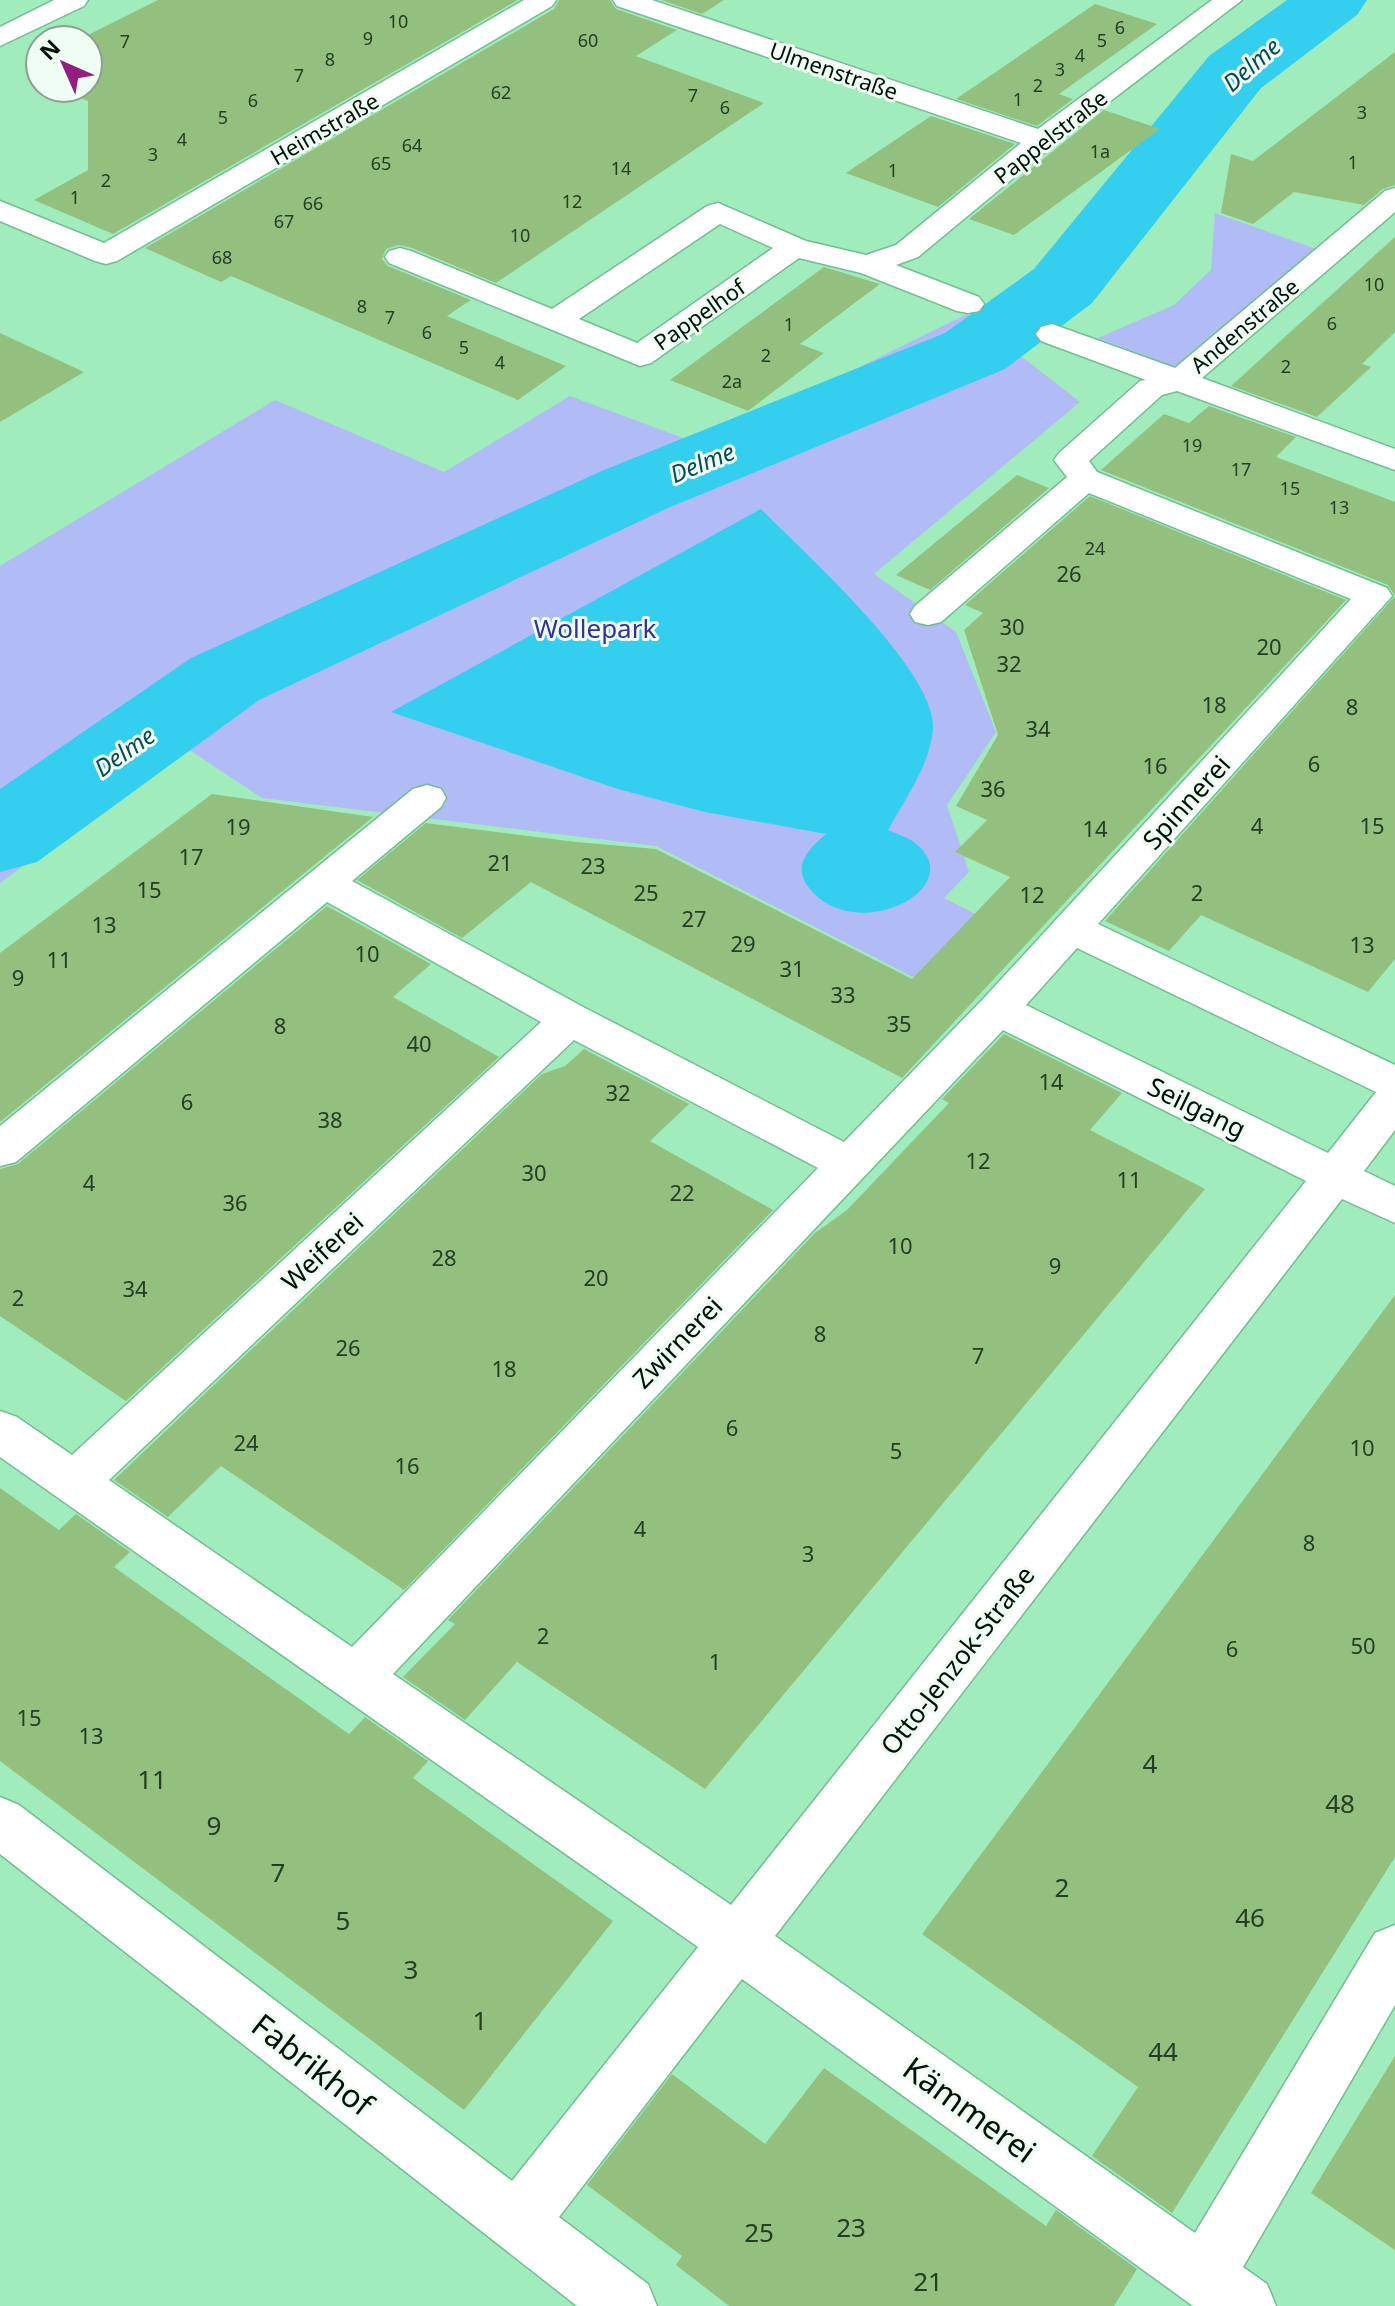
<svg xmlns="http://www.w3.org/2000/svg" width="1395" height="2306" font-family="'Noto Sans',sans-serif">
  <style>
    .green { fill: #b1bbf6 }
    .water { fill: #34ceef }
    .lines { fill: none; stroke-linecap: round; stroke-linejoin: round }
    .river { fill: #34ceef; fill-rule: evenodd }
    .building { fill: #93c07f }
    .minor-casing { stroke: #73be91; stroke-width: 3 }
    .minor { fill: #fff; fill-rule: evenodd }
    .labels { text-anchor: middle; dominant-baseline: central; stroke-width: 6; stroke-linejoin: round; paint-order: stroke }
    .far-number-label { font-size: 18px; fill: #253d24 }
    .far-street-label { font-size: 22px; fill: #001105; stroke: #effdf3 }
    .number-label { font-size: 22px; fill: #253d24 }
    .far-water-label { font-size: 24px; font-style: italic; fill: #084a57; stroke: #effdf3 }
    .park-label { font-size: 26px; fill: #333296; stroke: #effdf3 }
    .street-label { font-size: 26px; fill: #001105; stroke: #effdf3 }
    .near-number-label { font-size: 26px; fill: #253d24 }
    .near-street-label { font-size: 32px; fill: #001105; stroke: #effdf3 }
  </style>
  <rect width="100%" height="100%" fill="#a0ecbd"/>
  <!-- green -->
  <g class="green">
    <path d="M1215,213L1316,249L1175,367L1098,338L1174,305L1211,270Z"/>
    <path d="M967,314L1080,402L874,574L956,632L996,732L947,805L969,872L944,898L1018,936L960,1001L656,846L262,798L185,747L0,883V566L275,400L444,472L570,396L702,445Z"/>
  </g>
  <!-- water -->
  <path class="water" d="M761,509C803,552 937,671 933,729C930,765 905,799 888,830C895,833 904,836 911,840C978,886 852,950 807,885C792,864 812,846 826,834L705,812L618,789L391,712Z"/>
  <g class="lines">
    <!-- river -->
    <path class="river" d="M1287,0H1367L1357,15L1261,88L1092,303L1005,369L668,508L259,700L37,862L0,872V789L191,658L604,470L945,333L1034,269L1209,56Z"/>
  </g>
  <!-- building -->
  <g class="building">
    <path d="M158,0H518L113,234L34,200L88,170V101L57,88H88V40H78Z"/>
    <path d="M559,0H610L616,9L677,30L636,56L764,103L496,283L412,248L399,245L386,249L382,259L388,266L471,300L447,316L566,366L518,400L231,276L221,282L145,248L554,9Z"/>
    <path d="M661,0H724L702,14Z"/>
    <path d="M1095,4L1157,24L1059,94L1073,99L1037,126L956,99Z"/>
    <path d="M1395,52V185L1383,189L1364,205L1294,192L1253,224L1221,213L1231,154L1253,161Z"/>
    <path d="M1104,110L1160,129L1014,235L969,219Z"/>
    <path d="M931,116L1015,144L938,207L846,173Z"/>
    <path d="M1395,237V332L1362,364L1371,367L1317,417L1231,386Z"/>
    <path d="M824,267L880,284L800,344L824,353L748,411L670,380Z"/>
    <path d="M0,333L84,372L0,422Z"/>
    <path d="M1209,406L1296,437L1276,457L1395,502V959L1368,992L1201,915L1169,951L1105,921L1395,596L1388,585L1101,470L1164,414L1189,423Z"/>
    <path d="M1017,475L1049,488L930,590L896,575Z"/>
    <path d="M1090,496L1346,600L902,1078L531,882L462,938L357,880L426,823L576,842L656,849L912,979L1010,877L955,852L987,820L956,806L998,735L964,630L983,613L965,605Z"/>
    <path d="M212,794L373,817L0,1122V953Z"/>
    <path d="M327,906L431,964L393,997L499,1057L126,1401L0,1316V1169L18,1164Z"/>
    <path d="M1004,1034L1122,1093L1090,1130L1205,1189L705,1789L517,1662L465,1720L403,1677L455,1624L448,1620L815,1233L847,1210L949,1103L942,1099Z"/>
    <path d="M584,1049L689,1104L650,1141L773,1210L404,1590L221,1466L168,1517L114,1480L542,1074L565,1066Z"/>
    <path d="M1395,1295V1857L1172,2213L1092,2156L1138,2087L922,1934Z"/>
    <path d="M0,1488L59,1530L76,1514L130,1552L114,1567L349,1734L365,1717L428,1761L413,1778L613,1921L464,2110L0,1761Z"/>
    <path d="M1395,2056V2250L1311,2193Z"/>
    <path d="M824,2068L1046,2226L1056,2210L1137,2269L1114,2306H729L676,2265L682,2256L587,2185L672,2074L765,2144Z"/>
  </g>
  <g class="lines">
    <defs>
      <g id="minor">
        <path d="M54,0H88L84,6L0,46V27Z"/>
        <path d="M524,0H556L552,6L117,261L106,264L95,261L0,221V201L104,243Z"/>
        <path d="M613,0H652L1038,129L1212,0H1242L1052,146L918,257L896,265L979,297L984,304L979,311L968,313L957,311L861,273L799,258L651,363L640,366L389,263L385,257L389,251L400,248L411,251L552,309L707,206L718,203L806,241L866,255L896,245L1021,143L617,6ZM720,224L773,248L637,343L579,319Z"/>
        <path d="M1395,188V212L1202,378L1395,449V470L1177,391L1162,395L1089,461L1097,472L1387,588L1392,596L1098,924L1395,1065V1130L1364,1171L1395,1186V1223L1342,1199L775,1936L1195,2233L1375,1933L1395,1925V2005L1243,2267L1267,2284L1276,2306H1193L742,1979L559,2217L648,2284L657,2306H577L0,1854V1797L19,1805L512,2181L698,1947L0,1457V1411L17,1417L72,1455L541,1022L327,902L16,1162L0,1166V1126L413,789L427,785L441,789L446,798L441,807L352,881L585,1008L844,1142L983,999L1351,599L1089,493L941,622L928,625L915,622L910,614L915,606L1067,477L1054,460L1059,453L1140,381L1146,380L1041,341L1036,334L1041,327L1052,324L1175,368L1385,191ZM1077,948L1376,1092L1328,1153L1026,1005ZM1003,1030L1306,1181L731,1905L393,1674ZM574,1040L818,1168L352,1647L109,1480Z"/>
      </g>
    </defs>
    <!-- minor casing -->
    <use href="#minor" class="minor-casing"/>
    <!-- minor -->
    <use href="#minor" class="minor"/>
  </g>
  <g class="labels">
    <!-- far-number labels -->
    <g class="far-number-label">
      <text x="398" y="21">10</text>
      <text x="1120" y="27">6</text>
      <text x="368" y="38">9</text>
      <text x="588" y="40">60</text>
      <text x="1102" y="40">5</text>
      <text x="125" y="41">7</text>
      <text x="1080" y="55">4</text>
      <text x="330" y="59">8</text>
      <text x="1060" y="69">3</text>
      <text x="299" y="75">7</text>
      <text x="1038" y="85">2</text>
      <text x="501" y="92">62</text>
      <text x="693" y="95">7</text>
      <text x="1018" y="99">1</text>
      <text x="253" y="100">6</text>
      <text x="725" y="107">6</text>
      <text x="1362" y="112">3</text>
      <text x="223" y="117">5</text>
      <text x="182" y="139">4</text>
      <text x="412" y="145">64</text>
      <text x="1100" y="151">1a</text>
      <text x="153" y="154">3</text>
      <text x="1353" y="162">1</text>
      <text x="381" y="163">65</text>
      <text x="621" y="168">14</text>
      <text x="893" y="170">1</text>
      <text x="106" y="180">2</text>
      <text x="75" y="197">1</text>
      <text x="572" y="201">12</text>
      <text x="313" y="203">66</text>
      <text x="284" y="221">67</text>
      <text x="520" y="235">10</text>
      <text x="222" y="257">68</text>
      <text x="1374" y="284">10</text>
      <text x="362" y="306">8</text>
      <text x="390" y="317">7</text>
      <text x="1332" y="323">6</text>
      <text x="789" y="324">1</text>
      <text x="427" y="332">6</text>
      <text x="464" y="347">5</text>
      <text x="766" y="355">2</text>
      <text x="500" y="362">4</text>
      <text x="1286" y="366">2</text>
      <text x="732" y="381">2a</text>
      <text x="1192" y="445">19</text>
      <text x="1241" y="469">17</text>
      <text x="1290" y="488">15</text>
      <text x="1339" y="507">13</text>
      <text x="1095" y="548">24</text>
    </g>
    <!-- far-street labels -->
    <g class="far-street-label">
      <text transform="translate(834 70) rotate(19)">Ulmenstraße</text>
      <text transform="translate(324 128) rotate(-30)">Heimstraße</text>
      <text transform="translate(1050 136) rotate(-38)">Pappelstraße</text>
      <text transform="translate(699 314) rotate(-35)">Pappelhof</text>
      <text transform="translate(1244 325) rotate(-40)">Andenstraße</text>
    </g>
    <!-- number labels -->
    <g class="number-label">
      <text x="1069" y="573">26</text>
      <text x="1012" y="626">30</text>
      <text x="1269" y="646">20</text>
      <text x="1009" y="663">32</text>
      <text x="1214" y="704">18</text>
      <text x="1352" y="706">8</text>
      <text x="1038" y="728">34</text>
      <text x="1314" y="763">6</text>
      <text x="1155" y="765">16</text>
      <text x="993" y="788">36</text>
      <text x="1257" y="825">4</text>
      <text x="1372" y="825">15</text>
      <text x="238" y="826">19</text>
      <text x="1095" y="828">14</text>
      <text x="191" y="856">17</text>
      <text x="500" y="862">21</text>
      <text x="593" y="865">23</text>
      <text x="149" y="889">15</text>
      <text x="646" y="892">25</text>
      <text x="1197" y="892">2</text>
      <text x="1032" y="894">12</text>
      <text x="694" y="918">27</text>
      <text x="104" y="924">13</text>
      <text x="743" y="943">29</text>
      <text x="1362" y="944">13</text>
      <text x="367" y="953">10</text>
      <text x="59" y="959">11</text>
      <text x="792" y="968">31</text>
      <text x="18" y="977">9</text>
      <text x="843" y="994">33</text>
      <text x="899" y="1023">35</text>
      <text x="280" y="1025">8</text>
      <text x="419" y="1043">40</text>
      <text x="1051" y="1081">14</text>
      <text x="618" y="1092">32</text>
      <text x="187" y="1101">6</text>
      <text x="330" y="1119">38</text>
      <text x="978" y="1160">12</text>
      <text x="534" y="1172">30</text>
      <text x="1129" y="1179">11</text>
      <text x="89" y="1182">4</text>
      <text x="682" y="1192">22</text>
      <text x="235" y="1202">36</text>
      <text x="900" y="1245">10</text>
      <text x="444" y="1257">28</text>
      <text x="1055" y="1265">9</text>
      <text x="596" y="1277">20</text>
      <text x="135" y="1288">34</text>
      <text x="18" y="1297">2</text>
      <text x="820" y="1333">8</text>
      <text x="348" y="1347">26</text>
      <text x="978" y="1355">7</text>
      <text x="504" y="1368">18</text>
      <text x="732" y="1427">6</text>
      <text x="246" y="1442">24</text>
      <text x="1362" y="1447">10</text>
      <text x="896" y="1450">5</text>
      <text x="407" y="1465">16</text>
      <text x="640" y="1528">4</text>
      <text x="1309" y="1542">8</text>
      <text x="808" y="1553">3</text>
      <text x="543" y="1635">2</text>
      <text x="1363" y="1645">50</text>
      <text x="1232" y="1648">6</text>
      <text x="715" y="1661">1</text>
      <text x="29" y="1717">15</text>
      <text x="91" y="1735">13</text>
    </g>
    <!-- far-water labels -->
    <g class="far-water-label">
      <text transform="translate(1251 64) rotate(-41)">Delme</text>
      <text transform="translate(702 462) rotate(-22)">Delme</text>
      <text transform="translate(124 751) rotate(-35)">Delme</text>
    </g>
    <!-- park labels -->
    <g class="park-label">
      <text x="595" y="628">Wollepark</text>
    </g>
    <!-- street labels -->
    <g class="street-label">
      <text transform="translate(1186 802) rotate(-48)">Spinnerei</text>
      <text transform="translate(1197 1107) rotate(26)">Seilgang</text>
      <text transform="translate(322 1251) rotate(-43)">Weiferei</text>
      <text transform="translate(677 1342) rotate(-46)">Zwirnerei</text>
      <text transform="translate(957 1660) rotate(-52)">Otto-Jenzok-Straße</text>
    </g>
    <!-- near-number labels -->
    <g class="near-number-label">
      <text x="1150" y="1763">4</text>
      <text x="152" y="1779">11</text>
      <text x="1340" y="1803">48</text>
      <text x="214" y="1825">9</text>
      <text x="278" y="1872">7</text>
      <text x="1062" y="1887">2</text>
      <text x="1250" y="1917">46</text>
      <text x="343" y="1920">5</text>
      <text x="411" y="1969">3</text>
      <text x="480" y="2020">1</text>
      <text x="1163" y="2051">44</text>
      <text x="851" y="2227">23</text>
      <text x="759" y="2232">25</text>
      <text x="928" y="2281">21</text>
    </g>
    <!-- near-street labels -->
    <g class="near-street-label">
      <text transform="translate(313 2064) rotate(38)">Fabrikhof</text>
      <text transform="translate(970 2109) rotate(36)">Kämmerei</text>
    </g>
  </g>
  <!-- north arrow -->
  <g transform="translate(64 64) rotate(315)"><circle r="38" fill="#effdf3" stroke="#8f9f94" stroke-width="2"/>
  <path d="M0-6L14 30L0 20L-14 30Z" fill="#921f7e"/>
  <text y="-12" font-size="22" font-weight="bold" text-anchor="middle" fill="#001105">N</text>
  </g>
</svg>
